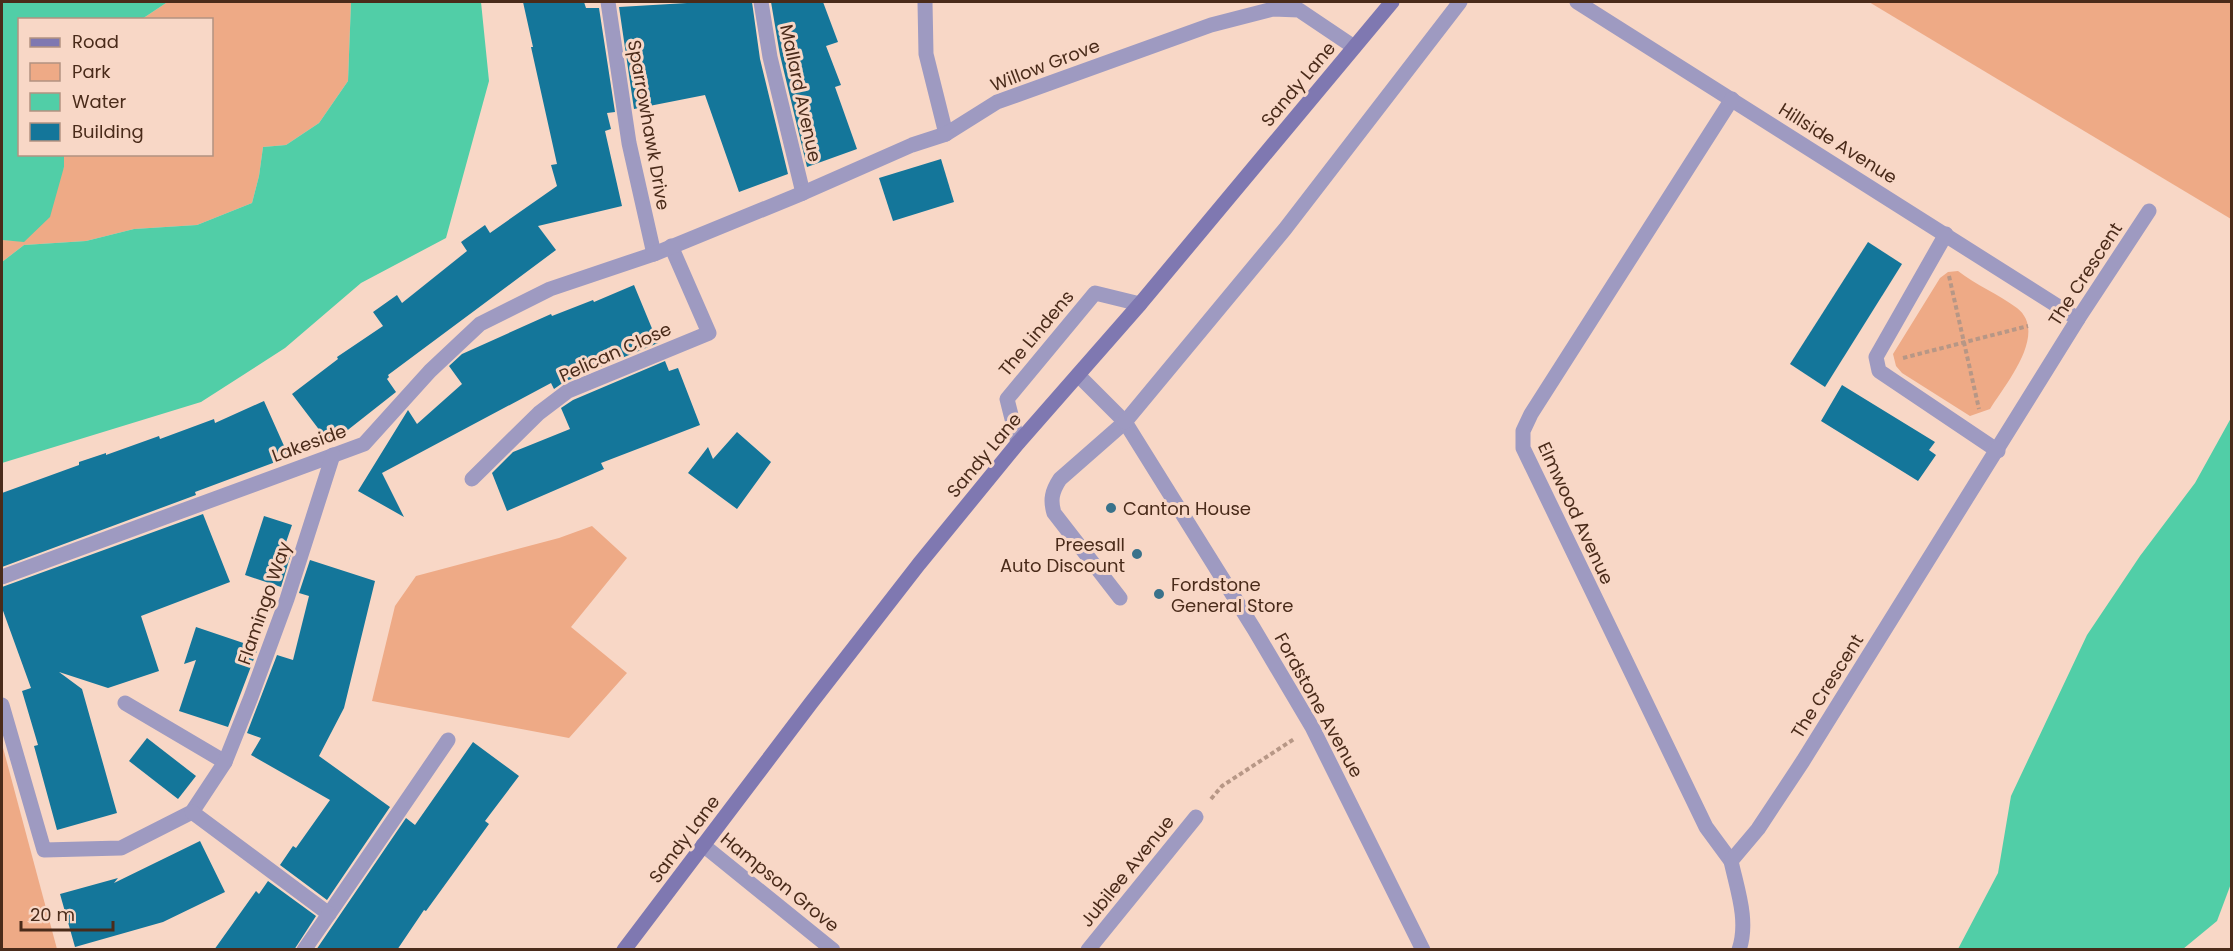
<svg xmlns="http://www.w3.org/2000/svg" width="2233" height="951" font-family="Poppins,sans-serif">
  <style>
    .green { fill: #eeaa86 }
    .water { fill: #51cea7 }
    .building { fill: #14769a }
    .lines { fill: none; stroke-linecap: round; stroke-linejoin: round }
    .path { stroke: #b79786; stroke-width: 4; stroke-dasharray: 4.5 3; stroke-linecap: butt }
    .service { stroke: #9e9ac1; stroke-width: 15 }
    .minor { stroke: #9e9ac1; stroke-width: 15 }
    .secondary { stroke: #7f78b1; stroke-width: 15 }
    .poi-dot { fill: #39728b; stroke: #f8d7c6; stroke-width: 2 }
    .labels { text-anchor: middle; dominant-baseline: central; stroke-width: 6; stroke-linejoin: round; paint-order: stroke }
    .street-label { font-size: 18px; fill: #4a2b1a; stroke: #f8d7c6 }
    .poi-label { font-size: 18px; fill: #4a2b1a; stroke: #f8d7c6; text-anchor: start }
  </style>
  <rect width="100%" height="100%" fill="#f8d7c6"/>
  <!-- green -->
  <g class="green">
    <path d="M175,2H351L348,81L319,123L286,145L263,147L259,176L252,203L197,225L134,229L86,241L24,245L2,262V240L24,241L64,167V155L212,154V20L142,19L166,3Z"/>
    <path d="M1869,2H2231V219Z"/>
    <path d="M1958,271C1976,285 1998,294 2017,308C2049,333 2005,385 1990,409L1970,416L1902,373L1896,366L1893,354L1940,278L1948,272Z"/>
    <path d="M592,526L627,558L571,627L627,673L569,738L372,701L395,606L416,576L559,538Z"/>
    <path d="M2,744L57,949H2Z"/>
  </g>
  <!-- water -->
  <g class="water">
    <path d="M2,2H175L166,3L142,19L20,20V154L64,155V167L50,217L24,242L2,240Z"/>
    <path d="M351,2H481L489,81L446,238L361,283L285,348L201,402L2,463V262L24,245L86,241L134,229L197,225L252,203L259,176L263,147L286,145L319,123L348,81Z"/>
    <path d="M2231,418L2232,881L2217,921L2183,949H1958L1998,873L2011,796L2087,635L2140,556L2195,483Z"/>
  </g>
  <!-- building -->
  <g class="building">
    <path d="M523,2H584L586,8H599L615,112L607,113L611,129L605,131L622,206L538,226L556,250L388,375L389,377L387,379L396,392L330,444L292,394L338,359L337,357L383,326L373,312L397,295L402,303L467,251L461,242L485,225L490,233L557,186L551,165L557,164L531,47H533Z"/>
    <path d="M704,2H752L760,59L788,174L739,192L705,95L634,109L619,7Z"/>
    <path d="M771,2H823L838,42L826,46L841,85L835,87L857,149L807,167L780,55Z"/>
    <path d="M941,159L954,202L893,221L879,178Z"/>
    <path d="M1868,242L1902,264L1825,387L1790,364Z"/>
    <path d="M634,285L658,343L564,382L554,389L551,383L382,473L404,517L358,491L408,410L417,424L462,384L449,366L462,354L551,314L552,316L593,300L594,302Z"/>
    <path d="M665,361L669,371L678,368L700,425L601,463L604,469L507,511L492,473L513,452L570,429L561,408L573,400Z"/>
    <path d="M1842,385L1935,442L1929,450L1936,455L1918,481L1821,421Z"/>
    <path d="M264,401L289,457L195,492L196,495L2,567V493L79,465V462L106,453V455L159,436L160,439L214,419L215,423Z"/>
    <path d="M737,432L771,462L737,509L688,473L708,447L713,459Z"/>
    <path d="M203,514L230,582L141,616L159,671L108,688L59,672L82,689L117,813L57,830L34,746L38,745L22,691L31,688L2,608V587Z"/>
    <path d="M264,516L292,525L283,551L291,554L281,587L245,575Z"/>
    <path d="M310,560L375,581L344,708L319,756L390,807L327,900L280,865L293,846L296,848L330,800L251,755L261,738L247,733L277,655L293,660L309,596L299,593Z"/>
    <path d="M196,627L258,648L228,727L179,711L196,660L184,664Z"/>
    <path d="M147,738L196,776L178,799L129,761Z"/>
    <path d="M473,742L519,776L485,821L489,824L426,911L424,910L397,950H316L406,818L415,825Z"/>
    <path d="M200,841L225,892L163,922L75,947L60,894L118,878L114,883Z"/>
    <path d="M268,881L316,916L294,950H214L256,891L259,894Z"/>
  </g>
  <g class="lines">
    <!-- path -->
    <g class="path">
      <path d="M1949,276L1979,409"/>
      <path d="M1903,358L2028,326"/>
      <path d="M1211,799L1222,786L1294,739"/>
    </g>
    <!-- service -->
    <g class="service">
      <path d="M608,2L629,143L654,254"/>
      <path d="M761,2L770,57L803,193"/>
      <path d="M925,2L926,54L946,134"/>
      <path d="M472,479L539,413L568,391L709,333L671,246"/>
      <path d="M2,577L364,444L430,371L480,324L550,289L654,254L803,193L912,145L946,134L997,102L1211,25L1273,9L1299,10L1354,47"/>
      <path d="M1120,598L1054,513C1050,500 1052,491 1060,479L1125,422"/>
      <path d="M125,703L225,762"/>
      <path d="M2,705L44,850L121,848L192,812L225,762L251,697L287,599L333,455"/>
      <path d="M192,812L329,914L448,740"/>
      <path d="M304,950L329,914"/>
    </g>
    <!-- minor -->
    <g class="minor">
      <path d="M1577,2L2078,319"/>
      <path d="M1946,234L1876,357L1879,371L1998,451"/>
      <path d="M1078,375L1125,422L1254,629L1312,727L1423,950"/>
      <path d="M1125,422L1285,229L1460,2"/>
      <path d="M1018,443L1007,399L1095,293L1140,304"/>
      <path d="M703,845L833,950"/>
      <path d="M1731,861L1706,827L1523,448V431L1531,414L1732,99"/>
      <path d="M1088,950L1196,817"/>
      <path d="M1739,950C1749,921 1737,889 1731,861L1758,829L1803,761L2078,319L2149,211"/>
    </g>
    <!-- secondary -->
    <path class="secondary" d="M624,950L811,703L919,564L1018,443L1140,304L1392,2"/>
  </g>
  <!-- markers -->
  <g class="poi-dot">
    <circle cx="1111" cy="508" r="6"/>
    <circle cx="1137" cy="554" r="6"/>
    <circle cx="1159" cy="594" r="6"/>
  </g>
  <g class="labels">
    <!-- street labels -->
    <g class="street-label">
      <text transform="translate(1045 65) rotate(-21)">Willow Grove</text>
      <text transform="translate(1298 84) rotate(-50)">Sandy Lane</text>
      <text transform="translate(801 93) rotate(78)">Mallard Avenue</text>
      <text transform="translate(649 125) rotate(80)">Sparrowhawk Drive</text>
      <text transform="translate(1838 143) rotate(32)">Hillside Avenue</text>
      <text transform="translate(2085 274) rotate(-57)">The Crescent</text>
      <text transform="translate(1036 333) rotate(-50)">The Lindens</text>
      <text transform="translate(615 352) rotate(-24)">Pelican Close</text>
      <text transform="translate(309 443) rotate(-20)">Lakeside</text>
      <text transform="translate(984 455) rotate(-50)">Sandy Lane</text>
      <text transform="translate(1576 513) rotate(65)">Elmwood Avenue</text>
      <text transform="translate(264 603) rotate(-71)">Flamingo Way</text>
      <text transform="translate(1827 686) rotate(-58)">The Crescent</text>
      <text transform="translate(1319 705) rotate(61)">Fordstone Avenue</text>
      <text transform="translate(684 839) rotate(-53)">Sandy Lane</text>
      <text transform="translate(1127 871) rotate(-51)">Jubilee Avenue</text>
      <text transform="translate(780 882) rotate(39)">Hampson Grove</text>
    </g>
    <!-- poi labels -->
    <g class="poi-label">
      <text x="1123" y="508">Canton House</text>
      <text x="1125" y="544" text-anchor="end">Preesall<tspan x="1125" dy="21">Auto Discount</tspan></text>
      <text x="1171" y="584">Fordstone<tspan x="1171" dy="21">General Store</tspan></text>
    </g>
  </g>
  <!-- border -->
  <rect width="2233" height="951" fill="none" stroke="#4a2b1a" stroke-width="6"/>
  <!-- legend -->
  <rect x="18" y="18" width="195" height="138" fill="#f8d7c6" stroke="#b29281" stroke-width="1.5"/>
  <rect x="30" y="38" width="30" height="9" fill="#7f78b1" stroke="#b29281" stroke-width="1.5"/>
  <text x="72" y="48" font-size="18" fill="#4a2b1a">Road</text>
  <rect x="30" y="63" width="30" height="18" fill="#eeaa86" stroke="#b29281" stroke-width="1.5"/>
  <text x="72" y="78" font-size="18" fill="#4a2b1a">Park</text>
  <rect x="30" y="93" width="30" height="18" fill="#51cea7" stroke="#b29281" stroke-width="1.5"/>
  <text x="72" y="108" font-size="18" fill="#4a2b1a">Water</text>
  <rect x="30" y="123" width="30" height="18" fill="#14769a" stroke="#b29281" stroke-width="1.5"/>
  <text x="72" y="138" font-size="18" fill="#4a2b1a">Building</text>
  <!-- scale -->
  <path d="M21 921v9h92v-9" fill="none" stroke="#4a2b1a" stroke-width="3"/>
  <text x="30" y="921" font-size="18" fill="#4a2b1a" stroke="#f8d7c6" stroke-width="4.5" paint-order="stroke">20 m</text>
</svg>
